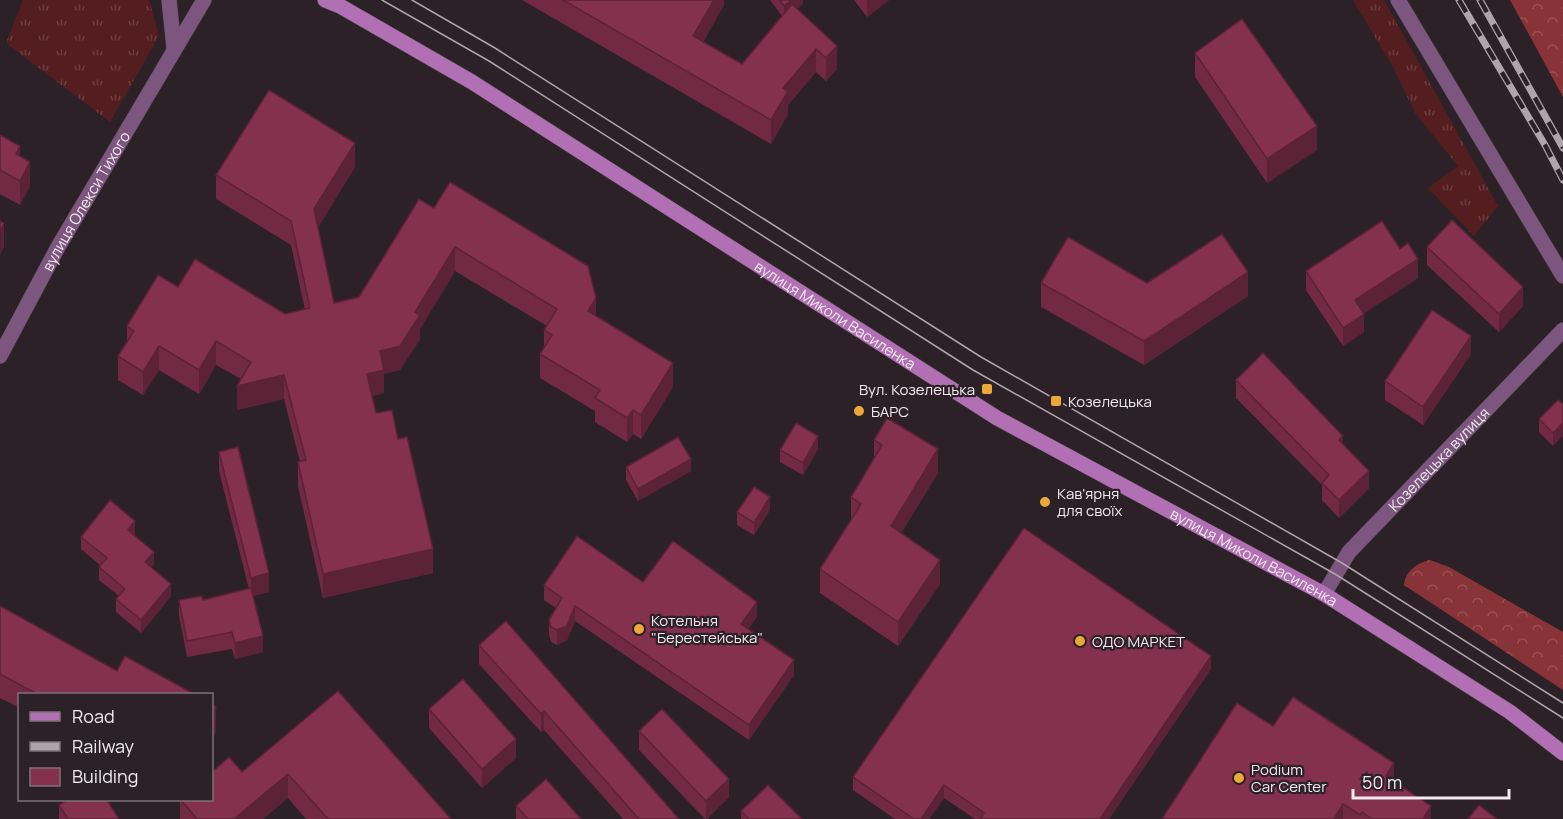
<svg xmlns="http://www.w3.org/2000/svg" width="1563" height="819" font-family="Manrope,sans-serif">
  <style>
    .grass { fill: url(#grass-tufts) }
    .forest { fill: url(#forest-crowns) }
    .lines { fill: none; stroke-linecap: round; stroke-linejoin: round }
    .minor-casing { stroke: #483d43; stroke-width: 16 }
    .secondary-casing { stroke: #483d43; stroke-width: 16 }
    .minor { stroke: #7d567f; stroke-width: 15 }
    .secondary { stroke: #b070b3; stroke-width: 15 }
    .tram { stroke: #aea4aa; stroke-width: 1.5 }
    .rail-casing { stroke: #aea4aa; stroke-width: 7 }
    .rail { stroke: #2c2127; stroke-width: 4.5; stroke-dasharray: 14; stroke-linecap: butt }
    .wall { fill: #712a41 }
    .shaded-wall { fill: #5c2235 }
    .building { fill: #83314c; stroke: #5c2235; stroke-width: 1.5 }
    .poi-dot { fill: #eba939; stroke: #2c2127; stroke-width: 2 }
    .labels { text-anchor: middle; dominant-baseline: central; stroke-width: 4.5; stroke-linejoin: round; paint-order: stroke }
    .street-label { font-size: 15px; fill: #f2eaef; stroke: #2c2127 }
    .poi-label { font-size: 15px; fill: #f2eaef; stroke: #2c2127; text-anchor: start }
  </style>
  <defs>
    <pattern id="grass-tufts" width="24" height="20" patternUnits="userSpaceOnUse" patternTransform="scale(1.5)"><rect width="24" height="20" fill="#541d1f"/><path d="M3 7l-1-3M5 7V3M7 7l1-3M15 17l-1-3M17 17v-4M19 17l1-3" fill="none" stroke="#6d3e40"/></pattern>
    <pattern id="forest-crowns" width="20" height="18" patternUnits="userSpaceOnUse" patternTransform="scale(1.5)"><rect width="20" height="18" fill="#883337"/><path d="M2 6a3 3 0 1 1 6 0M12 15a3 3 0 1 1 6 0" fill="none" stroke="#995154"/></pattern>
  </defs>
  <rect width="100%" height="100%" fill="#2c2127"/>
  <!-- grass -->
  <g class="grass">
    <path d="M23,0H149L159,36L110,122L6,43Z"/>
    <path d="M1353,0H1384L1498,206L1474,236L1428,188L1458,166L1415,113L1394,69Z"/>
  </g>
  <!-- forest -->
  <g class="forest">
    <path d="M1510,0H1563V97Z"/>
    <path d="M1430,560L1449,567L1563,632V690L1404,585C1405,571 1417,563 1430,560Z"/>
  </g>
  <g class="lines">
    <defs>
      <g id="minor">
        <path d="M169,0L174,48"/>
        <path d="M1398,0L1563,276"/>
        <path id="s1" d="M0,356L58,247L204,0"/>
        <path id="s2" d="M1324,594L1349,552L1563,330"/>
      </g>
      <g id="secondary">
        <path id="s3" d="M325,0L340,6L472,82L997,418L1324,594L1510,712L1563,753"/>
      </g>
    </defs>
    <!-- minor casing -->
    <use href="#minor" class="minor-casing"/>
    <!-- secondary casing -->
    <use href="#secondary" class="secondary-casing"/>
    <!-- minor -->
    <use href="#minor" class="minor"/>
    <!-- secondary -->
    <use href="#secondary" class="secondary"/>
    <!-- tram -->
    <g class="tram">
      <path d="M382,0L489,61L973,370L1335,574L1563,718"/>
      <path d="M412,0L495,48L981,357L1342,563L1563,703"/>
    </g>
    <defs>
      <g id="rail">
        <path d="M1459,0L1545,145L1563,180"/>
        <path d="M1480,0L1563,148"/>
      </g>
    </defs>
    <!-- rail casing -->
    <use href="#rail" class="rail-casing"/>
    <!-- rail -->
    <use href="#rail" class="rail"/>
  </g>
  <!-- wall -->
  <g class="wall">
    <path d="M522,0H724V5L703,42L742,64L782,16L770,0H803V4L797,9L837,69L826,81L816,72L788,105V114L771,144Z"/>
    <path d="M854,0H889L867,17Z"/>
    <path d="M1195,53L1317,150L1267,183L1195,77Z"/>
    <path d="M0,135L20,156L30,186L20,205L0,194Z"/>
    <path d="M355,167L318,227L334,303L359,297L419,199L596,316L673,387L641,439L633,434L627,442L595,422V411L540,378V354L544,346V330L547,326L455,271L420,329V339L400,370L384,374V393L372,396L376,413L398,439L433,573L323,598L298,486V462H300L284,399L237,410L241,379L216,365L199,394L159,370L143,395L118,380V356L127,342V326L178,287L285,314L305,310L291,245L216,199V175Z"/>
    <path d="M1427,247L1523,306L1499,332L1427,265Z"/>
    <path d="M1306,271L1418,278L1364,313V332L1343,346L1306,290Z"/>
    <path d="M1041,283H1147L1248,296L1144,365L1041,307Z"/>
    <path d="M1471,354L1423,425L1385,400V381Z"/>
    <path d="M1236,380L1343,445L1369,488L1339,518L1322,500V485L1236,398Z"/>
    <path d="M1558,400L1553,446L1539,432V419Z"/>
    <path d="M874,440L938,473L901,533L940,584L898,646L820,593V569L851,520V497L874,459Z"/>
    <path d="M818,449L803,475L780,462V450Z"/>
    <path d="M219,452L269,592L253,596L263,652L235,659L232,649L187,657L179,616V600H203L249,589L219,471Z"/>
    <path d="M626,467L691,471L638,501L626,480Z"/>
    <path d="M770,510L754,535L737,525V512Z"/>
    <path d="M135,534L134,535L154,564L151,567L171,596L141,633L116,612V599L119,596L99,580V567L101,566L81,549V537Z"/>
    <path d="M643,582L757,617L748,629L794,675L749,740L575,621L567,640L557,645L551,642L549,635V620L556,608L544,600V585Z"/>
    <path d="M0,606L117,671L194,694H20V708L0,698Z"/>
    <path d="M479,645L679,819H623L544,730L541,732L479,664Z"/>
    <path d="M1211,669L1109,819H975L944,798L929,819H895L853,790V777Z"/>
    <path d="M338,691L451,819H306L288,798L263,819H180V800H212L242,772Z"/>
    <path d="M429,709L516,758L482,788L429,728Z"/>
    <path d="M1273,726L1394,781L1431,819H1162Z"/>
    <path d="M639,731L729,797L707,819H705L639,750Z"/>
    <path d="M59,805L119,819H59Z"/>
    <path d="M516,806L581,819H516Z"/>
    <path d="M741,811L802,819H741Z"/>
  </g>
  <!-- shaded-wall -->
  <g class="shaded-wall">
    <path d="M714,0H724V5L693,59V36Z"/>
    <path d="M792,0H803V4L784,19V6Z"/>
    <path d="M867,0H889L867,17Z"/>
    <path d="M837,46V69L826,81V58Z"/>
    <path d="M816,49V72L788,105V114L771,144V120L783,88Z"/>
    <path d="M1317,126V150L1267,183V159Z"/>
    <path d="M355,143V167L314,233V209Z"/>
    <path d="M20,146V170L16,154Z"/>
    <path d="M30,162V186L20,205V181Z"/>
    <path d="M1,207V230L4,223V247L0,255Z"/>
    <path d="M455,247V271L420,329V339L400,370L384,374V393L367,398V374L380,351L415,312Z"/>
    <path d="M1418,259V278L1355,319V300Z"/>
    <path d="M1248,272V296L1144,365V341Z"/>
    <path d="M1523,287V306L1499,332V314Z"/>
    <path d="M596,298V322L588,311Z"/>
    <path d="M1364,314V332L1343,346V328Z"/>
    <path d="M1471,336V354L1423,425V407Z"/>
    <path d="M216,341V365L199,394V370Z"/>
    <path d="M159,346V370L143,395V372Z"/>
    <path d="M673,363V387L641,439V415Z"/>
    <path d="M284,375V399L237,410V386Z"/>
    <path d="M633,410V434L627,442V418Z"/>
    <path d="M1563,423V436L1553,446V433Z"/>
    <path d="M818,436V449L803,475V463Z"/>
    <path d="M1343,436V453L1339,440Z"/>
    <path d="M938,449V473L891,550V526Z"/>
    <path d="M691,459V471L638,501V489Z"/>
    <path d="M1369,471V488L1339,518V500Z"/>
    <path d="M770,497V510L754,535V523Z"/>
    <path d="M135,521V534L128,543V530Z"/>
    <path d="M433,549V573L323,598V574Z"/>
    <path d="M154,552V564L145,575V562Z"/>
    <path d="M940,560V584L898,646V622Z"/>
    <path d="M269,573V592L251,596V578Z"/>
    <path d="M171,584V596L141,633V620Z"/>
    <path d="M757,602V617L741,639V624Z"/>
    <path d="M575,606V621L567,640L557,645V630Z"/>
    <path d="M263,636V652L235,659V643Z"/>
    <path d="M1211,656V669L1109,819H1100Z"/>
    <path d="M794,660V675L749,740V725Z"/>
    <path d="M216,707V731L212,740V716Z"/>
    <path d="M544,711V730L541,732V714Z"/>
    <path d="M516,739V758L482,788V769Z"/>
    <path d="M1394,763V787L1386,776Z"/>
    <path d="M288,774V798L263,819H234Z"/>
    <path d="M729,779V797L706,819V801Z"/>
    <path d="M944,785V798L929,819H921Z"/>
    <path d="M1343,804V819H1334Z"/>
    <path d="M1431,806V819H1423Z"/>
  </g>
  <!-- building -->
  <g class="building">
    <path d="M563,0H714L693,36L742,64L792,4L837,46L826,58L816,49L783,88L788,91L771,120Z"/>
    <path d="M780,0H792L784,6Z"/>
    <path d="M1242,19L1317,126L1267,159L1195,53Z"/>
    <path d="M269,90L355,143L314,209L334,303L359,297L419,199L434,208L450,182L588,266L596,298L588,311L673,363L641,415L633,410L627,418L595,398L600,390L540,354L552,335L544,330L557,309L455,247L415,312L420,315L400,346L380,351L384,370L367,374L376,413L392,410L398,439L407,437L433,549L323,574L298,462L306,460L284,375L237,386L251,362L216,341L199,370L159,346L143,372L118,356L134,331L127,326L158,275L178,287L195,259L285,314L310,308L291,221L216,175Z"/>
    <path d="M0,135L20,146L16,154L30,162L20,181L0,170Z"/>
    <path d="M1452,220L1523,287L1499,314L1427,247Z"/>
    <path d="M0,221L4,223L0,231Z"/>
    <path d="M1382,221L1400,249L1408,243L1418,259L1355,300L1364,314L1343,328L1306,271Z"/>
    <path d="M1222,234L1248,272L1144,341L1041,283L1068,237L1147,283Z"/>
    <path d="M1432,310L1471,336L1423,407L1385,381Z"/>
    <path d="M1263,353L1343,436L1339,440L1369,471L1339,500L1322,483L1329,475L1236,380Z"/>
    <path d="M1558,400L1563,404V423L1553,433L1539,419Z"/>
    <path d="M887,418L938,449L891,526L940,560L898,622L820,569L861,504L851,497L882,445L874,440Z"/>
    <path d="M796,423L818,436L803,463L780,450Z"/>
    <path d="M678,437L691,459L638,489L626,467Z"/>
    <path d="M238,447L269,573L251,578L219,452Z"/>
    <path d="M754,487L770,497L754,523L737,512Z"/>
    <path d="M110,500L135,521L128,530L154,552L145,562L171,584L141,620L116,599L125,589L99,567L107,558L81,537Z"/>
    <path d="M1024,528L1211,656L1100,819H980L984,813L944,785L921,819H914L853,777Z"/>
    <path d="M577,536L643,582L673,541L757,602L741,624L794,660L749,725L575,606L567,626L557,630L551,627L549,620L562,598L544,585Z"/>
    <path d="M251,588L263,636L235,643L232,632L187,641L179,600L202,596L203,600Z"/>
    <path d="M0,606L117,671L125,656L194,694H37L0,674Z"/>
    <path d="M506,621L679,819H639L544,711L541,714L479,645Z"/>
    <path d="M463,679L516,739L482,769L429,709Z"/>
    <path d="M338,691L451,819H328L288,774L234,819H197L181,800H212V772L229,757L242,772Z"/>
    <path d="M1293,697L1394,763L1386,776L1431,806L1423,819H1372L1362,812L1360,815L1343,804L1334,819H1162L1237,703L1273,726Z"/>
    <path d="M212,705L216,707L212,716Z"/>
    <path d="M662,709L729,779L706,801L639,731Z"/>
    <path d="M546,779L581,819H528L516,806Z"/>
    <path d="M768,785L802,819H749L741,811Z"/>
    <path d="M67,800H107L119,819H68L59,805Z"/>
    <path d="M1479,805L1497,819H1468Z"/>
  </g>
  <!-- markers -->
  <g class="poi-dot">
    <rect x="981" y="383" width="12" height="12" rx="3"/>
    <rect x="1050" y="395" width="12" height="12" rx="3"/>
    <circle cx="859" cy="411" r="6"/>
    <circle cx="1045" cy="502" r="6"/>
    <circle cx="639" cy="629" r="6"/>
    <circle cx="1080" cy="641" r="6"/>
    <circle cx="1239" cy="778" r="6"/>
  </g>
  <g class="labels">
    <!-- street labels -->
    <g class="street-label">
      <text stroke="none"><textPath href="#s1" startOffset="177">вулиця Олекси Тихого</textPath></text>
      <text stroke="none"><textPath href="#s3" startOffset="600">вулиця Миколи Василенка</textPath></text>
      <text stroke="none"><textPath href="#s2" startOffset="178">Козелецька вулиця</textPath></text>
      <text stroke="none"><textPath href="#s3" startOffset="1084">вулиця Миколи Василенка</textPath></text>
    </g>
    <!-- poi labels -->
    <g class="poi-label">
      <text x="975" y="389" text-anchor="end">Вул. Козелецька</text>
      <text x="1068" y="401">Козелецька</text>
      <text x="871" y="411">БАРС</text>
      <text x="1057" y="493">Кав'ярня<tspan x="1057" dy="17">для своїх</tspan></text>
      <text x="651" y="620">Котельня<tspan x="651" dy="17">"Берестейська"</tspan></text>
      <text x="1092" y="641">ОДО МАРКЕТ</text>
      <text x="1251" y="769">Podium<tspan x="1251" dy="17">Car Center</tspan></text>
    </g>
  </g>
  <!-- legend -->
  <rect x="18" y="693" width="195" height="108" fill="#2c2127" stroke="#7b7177" stroke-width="1.5"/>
  <rect x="30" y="712" width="30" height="9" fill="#b070b3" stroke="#7b7177" stroke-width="1.5"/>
  <text x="72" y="723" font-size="18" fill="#f2eaef">Road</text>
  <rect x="30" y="742" width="30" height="9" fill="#aea4aa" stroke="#7b7177" stroke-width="1.5"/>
  <text x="72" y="753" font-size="18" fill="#f2eaef">Railway</text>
  <rect x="30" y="768" width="30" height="18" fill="#83314c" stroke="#7b7177" stroke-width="1.5"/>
  <text x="72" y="783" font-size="18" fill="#f2eaef">Building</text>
  <!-- scale -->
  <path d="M1353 789v9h156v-9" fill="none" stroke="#f2eaef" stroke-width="3"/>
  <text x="1362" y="789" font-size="18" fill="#f2eaef" stroke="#2c2127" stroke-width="4.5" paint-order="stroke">50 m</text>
</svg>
